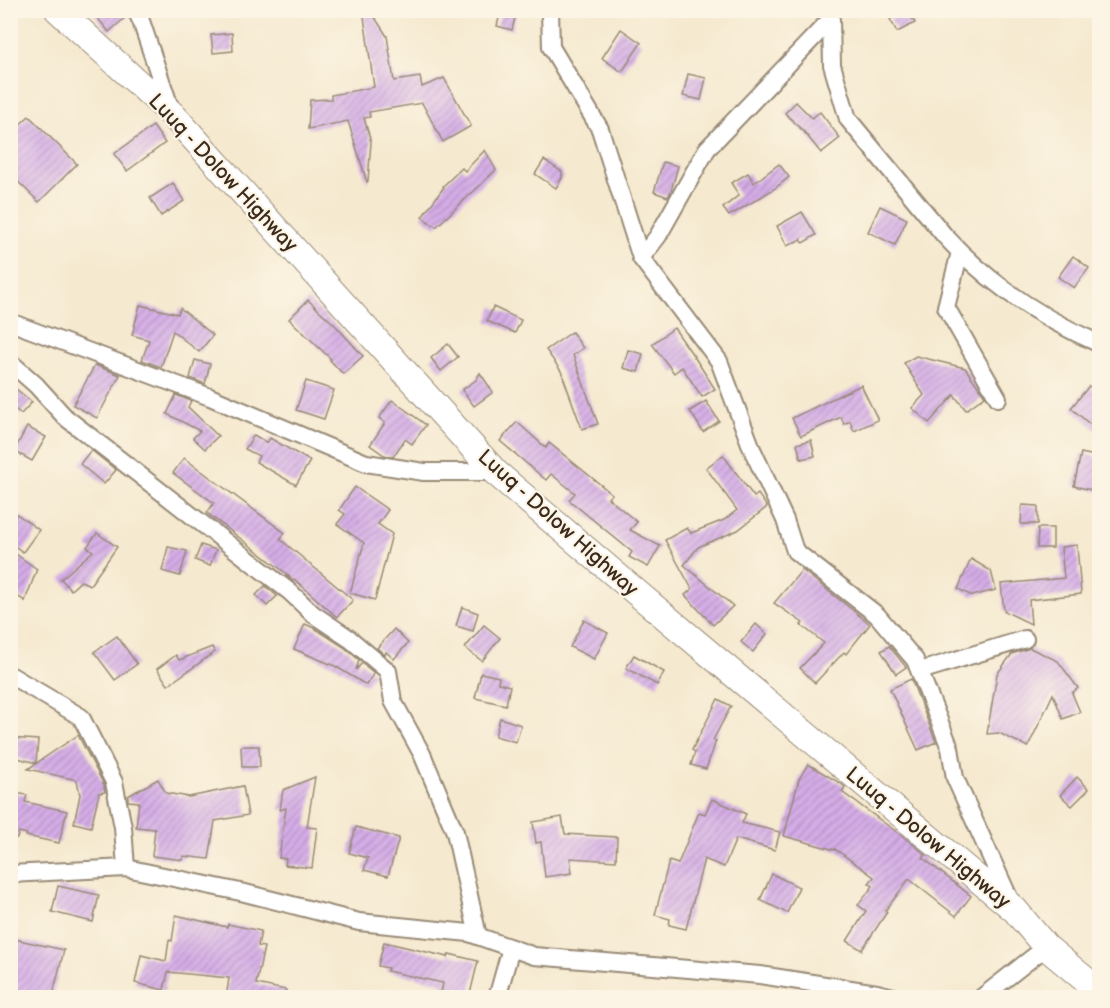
<svg xmlns="http://www.w3.org/2000/svg" width="1110" height="1008" font-family="'Balsamiq Sans',sans-serif">
  <style>
    .building { fill: url(#building-hatch) }
    .lines { fill: none; stroke-linecap: round; stroke-linejoin: round }
    .minor-casing { stroke: #988a76; stroke-width: 20 }
    .primary-casing { stroke: #988a76; stroke-width: 28 }
    .minor { stroke: #fff; stroke-width: 16 }
    .primary { stroke: #fff; stroke-width: 26 }
    .labels { text-anchor: middle; dominant-baseline: central; stroke-width: 4.5; stroke-linejoin: round; paint-order: stroke }
    .street-label { font-size: 21px; fill: #3b2a1e; stroke: #fcf5e5 }
  </style>
  <defs>
    <pattern id="building-hatch" width="6" height="6" patternUnits="userSpaceOnUse" patternTransform="scale(1.5)"><rect width="6" height="6" fill="#d5ade8"/><path d="M-1 1l2-2M0 6l6-6M5 7l2-2" fill="none" stroke="#ae8dbb"/></pattern>
  </defs>
  <rect width="100%" height="100%" fill="#fcf5e5"/>
  <filter id="ink" filterUnits="userSpaceOnUse"><feTurbulence type="fractalNoise" baseFrequency=".0167" numOctaves="2"/><feDisplacementMap in="SourceGraphic" scale="12" xChannelSelector="R" yChannelSelector="G"/><feConvolveMatrix kernelMatrix="1 2 1 2 8 2 1 2 1" color-interpolation-filters="sRGB"/></filter>
  <filter id="wash" filterUnits="userSpaceOnUse"><feTurbulence type="fractalNoise" baseFrequency=".008" numOctaves="4" result="noise"/><feDisplacementMap in="SourceGraphic" scale="24" xChannelSelector="R" yChannelSelector="G"/><feGaussianBlur stdDeviation="1.35" result="paint"/><feColorMatrix in="noise" values="0 0 0 0 0 0 0 0 0 0 0 0 0 0 0 0 0 1.4 0 .05"/><feComposite in="paint" operator="in"/></filter>
  <g filter="url(#wash)">
    <rect width="100%" height="100%" fill="#f5e9cf"/>
    <g id="blocks">
      <!-- building -->
      <g class="building">
        <path d="M91,10H126L127,16L109,32Z"/>
        <path d="M363,10H370L387,36L394,81L420,77L422,87L444,78L471,126L443,142L422,103L369,112L370,117L364,118L371,142L368,181L367,182L348,121L308,129L310,100L331,99V95L374,87Z"/>
        <path d="M501,10H517L512,30L497,26Z"/>
        <path d="M905,10H907L915,23L897,32L890,19Z"/>
        <path d="M621,29L641,43L622,72L602,58Z"/>
        <path d="M232,33L233,51L213,53L211,35Z"/>
        <path d="M688,74L706,78L701,100L683,96Z"/>
        <path d="M796,102L812,118L820,112L840,138L821,153L805,133L785,113Z"/>
        <path d="M29,116L77,164L39,202L10,174V134Z"/>
        <path d="M153,126L165,143L127,171L114,154Z"/>
        <path d="M485,150L496,170L436,227L422,217L444,187L443,186L462,168L465,171Z"/>
        <path d="M544,160L562,172V178L556,188L535,174Z"/>
        <path d="M663,162L678,166L671,191L668,197L654,192Z"/>
        <path d="M779,164L789,177L774,189L729,216L723,208L739,195L731,183L748,173L754,183Z"/>
        <path d="M173,183L184,201L161,216L150,198Z"/>
        <path d="M880,206L907,219L895,245L868,232Z"/>
        <path d="M802,212L816,235L803,243L801,239L787,246L777,226Z"/>
        <path d="M1073,256L1089,268L1074,288L1058,277Z"/>
        <path d="M308,300L336,326L363,356L343,374L330,360L331,359L289,319Z"/>
        <path d="M140,305L178,314L180,308L213,335L199,352L173,331L161,367L142,360L149,340L132,335Z"/>
        <path d="M493,307L521,320L515,333L487,321Z"/>
        <path d="M674,328L695,358L715,389L702,397L682,367L674,373L652,344Z"/>
        <path d="M572,332L583,348L573,355L598,424L582,429L561,371L546,350Z"/>
        <path d="M448,344L458,357L441,371L431,358Z"/>
        <path d="M628,350L643,354L638,372L623,368Z"/>
        <path d="M916,356L965,368L985,396L966,410L954,395L929,423L912,408L924,395L904,363Z"/>
        <path d="M195,360L210,364L205,384L190,378Z"/>
        <path d="M95,365L120,375L97,418L73,405Z"/>
        <path d="M480,373L493,392L474,406L462,390L476,380Z"/>
        <path d="M306,381L334,390L324,419L296,410Z"/>
        <path d="M10,384L32,402L21,414L10,405Z"/>
        <path d="M861,385L878,420L854,431L850,421L844,424L841,417L801,436L792,418Z"/>
        <path d="M1089,386L1100,394V433L1071,408Z"/>
        <path d="M176,395L191,401L188,407L218,436L205,449L193,438L200,431L167,414Z"/>
        <path d="M392,400L426,425L412,444L405,439L393,457L384,455L370,445L385,423L379,418Z"/>
        <path d="M706,401L719,421L703,432L690,411Z"/>
        <path d="M517,422L546,448L549,443L612,494L608,498L637,522L630,530L660,546L648,567L629,557L632,552L569,500L575,493L551,474L546,480L500,441Z"/>
        <path d="M27,427L46,437L32,461L14,451Z"/>
        <path d="M254,435L267,443L270,438L310,461L296,485L256,462L259,456L245,449Z"/>
        <path d="M811,440L815,456L801,459L797,444Z"/>
        <path d="M91,450L116,470L104,484L80,464Z"/>
        <path d="M1081,453L1100,457V492L1074,486Z"/>
        <path d="M723,455L754,497L758,494L767,507L738,530L698,547L684,565L733,606L713,625L685,595L692,589L665,540L687,528L691,533L724,520L737,510L706,468Z"/>
        <path d="M184,458L285,533L280,539L353,600L337,617L295,580L293,581L285,575L291,577L207,513L214,503L173,473Z"/>
        <path d="M355,487L388,510L378,524L392,534L375,600L350,593L364,543L337,524L345,514L339,510Z"/>
        <path d="M1022,505L1038,506V524H1021Z"/>
        <path d="M17,514L39,530L23,552L10,543V523Z"/>
        <path d="M1038,528H1053V548H1037Z"/>
        <path d="M97,533L117,547L90,585L81,581L71,590L61,579L93,551L87,547Z"/>
        <path d="M201,545L216,550L210,566L195,560Z"/>
        <path d="M1077,545L1081,594L1029,600L1031,624L1004,611L1001,584L1064,578L1061,547Z"/>
        <path d="M168,547L187,551L180,576L162,571Z"/>
        <path d="M10,550L37,569L25,601L10,591Z"/>
        <path d="M971,559L991,571L996,590L972,596L958,589Z"/>
        <path d="M802,570L870,624L846,654L844,652L815,683L800,668L824,643L801,625L803,623L774,603Z"/>
        <path d="M265,586L277,596L267,606L256,595Z"/>
        <path d="M462,607L478,613L473,631L456,626Z"/>
        <path d="M584,620L608,633L594,659L570,647Z"/>
        <path d="M305,624L316,629L344,647L359,660L356,670L362,663L374,673L366,685L335,666L294,649Z"/>
        <path d="M756,624L767,634L753,652L741,642Z"/>
        <path d="M484,625L500,638L482,661L465,648Z"/>
        <path d="M394,629L408,643L394,659L386,652L385,655L377,648Z"/>
        <path d="M117,636L137,664L115,680L94,652Z"/>
        <path d="M889,646L906,667L896,674L881,651Z"/>
        <path d="M212,647L215,652L168,685L157,669L176,655L179,660Z"/>
        <path d="M1030,648L1058,661L1078,688L1072,693L1080,712L1063,719L1053,694L1028,747L999,733L987,734L997,674L1012,654Z"/>
        <path d="M634,655L664,672L657,685L626,668Z"/>
        <path d="M481,673L499,677L498,683L510,686L506,705L475,698Z"/>
        <path d="M911,679L936,742L918,750L890,689Z"/>
        <path d="M718,699L731,706L713,740L716,741L706,769L691,765L695,752L692,750Z"/>
        <path d="M500,718L521,725L516,742L495,736Z"/>
        <path d="M78,735L104,785L105,792L99,793L91,827L74,823L80,795L77,780L28,769Z"/>
        <path d="M10,738L38,740L36,763L10,756Z"/>
        <path d="M241,746H259L260,767H242Z"/>
        <path d="M808,764L840,783L845,787L842,792L909,841L926,855L923,858L971,896L956,916L909,879L885,911L887,912L862,950L847,941L866,911L858,905L873,886L869,883L874,877L835,849V850L784,836L799,779Z"/>
        <path d="M315,777L307,827L317,828L312,868L285,865L286,859L279,858L286,808L280,810L283,790Z"/>
        <path d="M1077,777L1089,789L1072,806L1060,795Z"/>
        <path d="M158,779L166,793L189,797L243,786L248,815L215,821L209,859L183,856V860L152,856L155,829L136,827L139,802L128,801V796Z"/>
        <path d="M10,792L27,795L25,802L67,811L59,843L26,836L27,834L19,832L17,838H10Z"/>
        <path d="M712,799L746,814L742,823L780,832L775,850L736,839L724,867L704,859L686,929L669,925L670,919L655,915L669,861L678,864L699,812L705,814Z"/>
        <path d="M562,817L565,834L617,837L616,861L570,858L572,873L545,877L541,842L536,843L533,822Z"/>
        <path d="M356,827L399,838L388,876L364,870L368,858L349,853Z"/>
        <path d="M772,874L799,887L787,913L760,900Z"/>
        <path d="M58,886L99,895L93,922L52,912Z"/>
        <path d="M176,915L227,927L228,924L261,931L258,946L264,947L256,984L286,990V998H226L229,978L168,972L164,990L135,983L141,955L166,961L169,940L172,941Z"/>
        <path d="M10,938L64,950L52,998H10Z"/>
        <path d="M384,942L448,957L449,954L478,961L469,998H440L443,983L387,971L388,968L378,966Z"/>
      </g>
    </g>
  </g>
  <g filter="url(#ink)">
    <use href="#blocks" fill-opacity="0" stroke="#988a76" stroke-width="1.5"/>
    <g class="lines">
      <defs>
        <g id="minor">
          <path d="M136,10L141,21L171,110"/>
          <path d="M550,10L551,47L600,129L641,258L658,236L707,149L831,19L832,65L848,119L944,235C987,282 1042,319 1100,344"/>
          <path d="M960,252L946,307L998,398"/>
          <path d="M641,258L719,361L752,449L785,520L795,551L877,615L915,660L950,748L955,778L1012,904"/>
          <path d="M10,322L210,397L366,463L424,472H495"/>
          <path d="M10,362L36,385L65,417L290,592L313,614L350,639L388,671L393,701L422,754L455,832L478,936"/>
          <path d="M920,671L1025,639"/>
          <path d="M10,675L81,717L114,782L123,827L126,868"/>
          <path d="M10,874L126,868L245,893L359,922L469,933L534,956L760,975L877,993L897,998"/>
          <path d="M497,998L511,948"/>
          <path d="M981,998L1046,947"/>
        </g>
        <path id="primary" d="M58,10L172,114L495,472L643,598L1015,910L1046,947L1100,992"/>
      </defs>
      <!-- minor casing -->
      <use href="#minor" class="minor-casing"/>
      <!-- primary casing -->
      <use href="#primary" class="primary-casing"/>
      <!-- minor -->
      <use href="#minor" class="minor"/>
      <!-- primary -->
      <use href="#primary" class="primary"/>
    </g>
  </g>
  <g class="labels">
    <!-- street labels -->
    <g class="street-label">
      <text transform="translate(223 173) rotate(47)">Luuq - Dolow Highway</text>
      <text transform="translate(558 523) rotate(42)">Luuq - Dolow Highway</text>
      <text transform="translate(928 838) rotate(40)">Luuq - Dolow Highway</text>
    </g>
  </g>
  <!-- margin -->
  <rect width="1110" height="1008" fill="none" stroke="#fcf5e5" stroke-width="36"/>
</svg>
